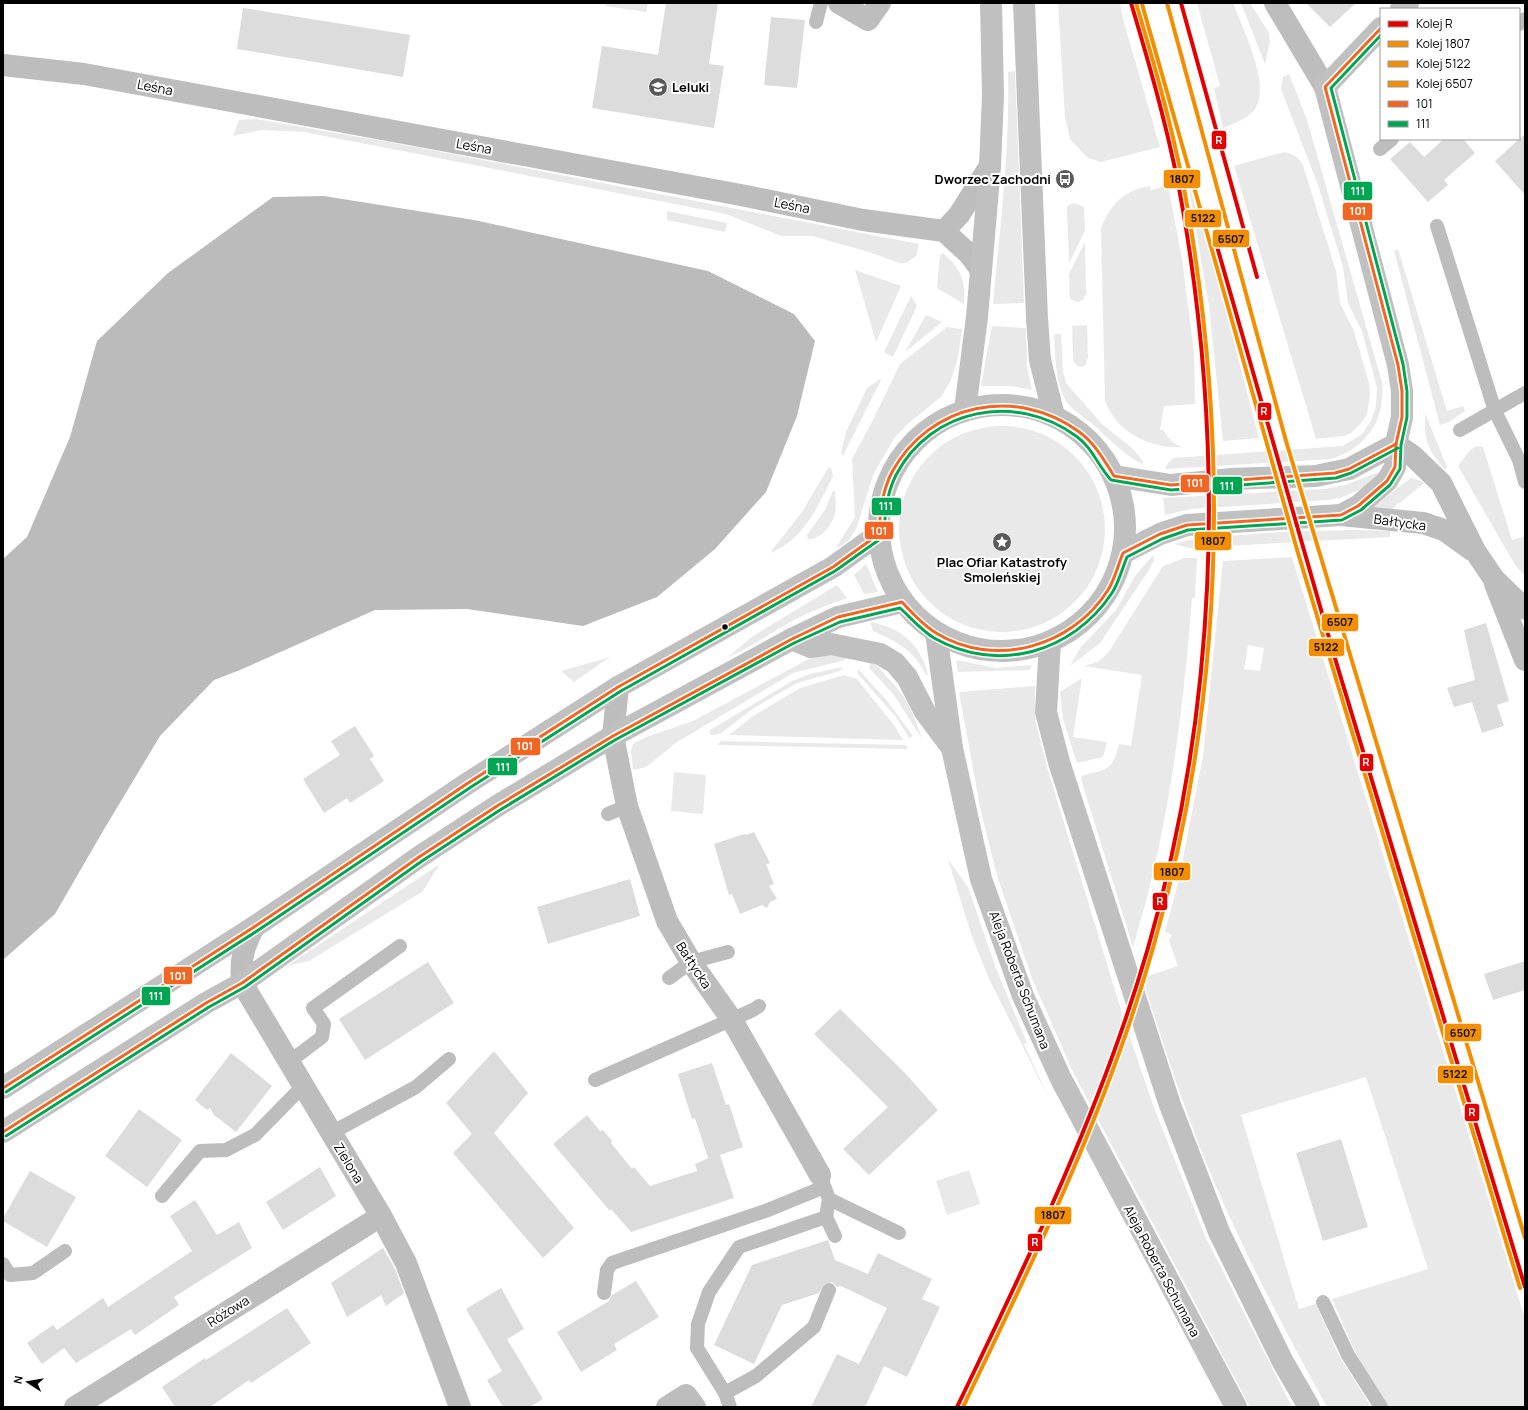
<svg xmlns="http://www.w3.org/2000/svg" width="1528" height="1410" font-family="Manrope,sans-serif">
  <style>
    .green { fill: #e9e9e9; fill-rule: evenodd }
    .water { fill: #bbb }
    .building { fill: #dcdcdc }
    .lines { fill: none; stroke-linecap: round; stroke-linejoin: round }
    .lane { stroke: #bdbdbd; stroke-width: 14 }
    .street { stroke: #bdbdbd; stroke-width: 22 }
    .secondary { stroke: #c0c0c0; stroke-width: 22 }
    .bus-1-casing { stroke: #fff; stroke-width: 6 }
    .bus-2-casing { stroke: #fff; stroke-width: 6 }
    .bus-1 { stroke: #f26522; stroke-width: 3 }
    .bus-2 { stroke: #00a651; stroke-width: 3 }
    .rail-1-casing { stroke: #fff; stroke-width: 7 }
    .rail-2-casing { stroke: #fff; stroke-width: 7 }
    .rail-3-casing { stroke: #fff; stroke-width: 7 }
    .rail-4-casing { stroke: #fff; stroke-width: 7 }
    .rail-1 { stroke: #e50000; stroke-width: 4 }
    .rail-2 { stroke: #f28e00; stroke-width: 4 }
    .rail-3 { stroke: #f28e00; stroke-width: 4 }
    .rail-4 { stroke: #f28e00; stroke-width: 4 }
    .bus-dot { fill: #000; stroke: #fff; stroke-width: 1.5 }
    .labels { text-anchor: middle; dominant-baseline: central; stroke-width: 4; stroke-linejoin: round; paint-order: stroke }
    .street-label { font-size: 13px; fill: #000; stroke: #fff }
    .poi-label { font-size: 13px; font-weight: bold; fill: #000; stroke: #fff; text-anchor: start }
    .line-badge { stroke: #fff; stroke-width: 1.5 }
    .badge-label { font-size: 11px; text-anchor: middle; font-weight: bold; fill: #fff }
    .pale-badge-label { font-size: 11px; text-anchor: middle; font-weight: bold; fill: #111 }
  </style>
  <rect width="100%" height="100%" fill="#fff"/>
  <!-- green -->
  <g class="green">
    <path d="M606,3H648L646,12L606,6Z"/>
    <path d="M1058,3H1120L1123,19L1160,147L1101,162L1088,158L1070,139L1065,118Z"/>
    <path d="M1197,3H1233C1242,27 1272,87 1255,109C1248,119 1234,123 1223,128L1214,88L1220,86Z"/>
    <path d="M1241,3H1250L1269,33L1270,42L1265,64Z"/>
    <path d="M1015,71L1024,303L993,304C1000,227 1010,149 1008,72Z"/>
    <path d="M1289,74L1307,120L1382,382C1386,419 1367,448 1331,459L1165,469L1168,463L1173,458L1343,446L1362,434L1371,421L1376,406L1377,388L1362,331L1348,303L1343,267L1318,185L1281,89L1283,77Z"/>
    <path d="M256,119L405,145L919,244L916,256L906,263H899L869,252L812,236H782L726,214L304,132L262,130L233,136L239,120Z"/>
    <path d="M1284,152C1294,154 1298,157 1303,165L1336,271L1340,303L1354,331L1369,383L1370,394L1367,414L1362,422L1351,433L1344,436L1316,439L1234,166Z"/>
    <path d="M1188,183L1209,248L1259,438L1223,441L1209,306Z"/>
    <path d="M1168,185L1182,259L1194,353L1195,404L1164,406L1160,430H1163C1169,439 1173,445 1183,447C1151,449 1116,433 1105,400L1101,228C1111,204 1124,190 1150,186L1151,190Z"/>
    <path d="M1074,203L1084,207L1085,231L1069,263L1067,210V206Z"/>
    <path d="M667,211L727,223L725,232L667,220Z"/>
    <path d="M1085,242L1086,294L1083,300L1077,302L1070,299L1069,274Z"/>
    <path d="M1398,249L1447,411L1463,406L1465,411L1449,422L1440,425L1394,251Z"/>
    <path d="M943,253C962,270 965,279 964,304L937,288L940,255Z"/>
    <path d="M855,270L901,286L876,342Z"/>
    <path d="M911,296L917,306L893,357L884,352Z"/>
    <path d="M926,315L942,322L905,352Z"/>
    <path d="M1087,325L1088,358L1085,366L1079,367L1074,362L1073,357L1072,326Z"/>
    <path d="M992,326L1026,328L1027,366L1032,390L1011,386H981Z"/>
    <path d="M947,327L962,329L958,357L951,380L941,397L910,422L895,437L874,473L856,529L849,540L838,548L837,546L855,517L852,459L873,420L900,364Z"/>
    <path d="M1054,334H1061L1063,371L1066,383L1102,424L1133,449L1143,461L1142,464C1124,454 1112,442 1097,428C1089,420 1079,415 1071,407C1054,388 1056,357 1054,334Z"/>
    <path d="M882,378L843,456L841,453L846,432L867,388Z"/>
    <path d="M1425,413L1447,467L1445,470C1427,448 1424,441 1425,413Z"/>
    <circle cx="1002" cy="529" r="103"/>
    <path d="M1477,446L1483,447L1512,540L1525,536V576L1515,565L1458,466L1470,450Z"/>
    <path d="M831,467L833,476C818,506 803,541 770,553L802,512L828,468Z"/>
    <path d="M1379,472L1380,474L1361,489L1340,498L1327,500L1191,509L1165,515L1163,498L1325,489L1345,485Z"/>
    <path d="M1411,478L1419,480L1424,483L1392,509L1374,508V506Z"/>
    <path d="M833,491H835C835,498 837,507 835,514C831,526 821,540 808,539L807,535L825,510Z"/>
    <path d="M1354,530L1390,531V537L1189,548L1174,544L1198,538L1282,532Z"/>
    <path d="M1153,555L1154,560L1149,570L1100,643L1070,666L1080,648L1116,610L1135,576Z"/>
    <path d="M1292,557L1525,1319V1407H1386C1364,1373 1348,1336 1332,1299L1428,1269L1366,1077L1241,1115L1299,1309L1316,1304L1338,1354L1371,1407H1327C1282,1325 1238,1242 1203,1155C1180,1097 1161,1037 1142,978L1178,966L1169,941L1172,935L1165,932L1179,879L1203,756L1223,561ZM1248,645L1264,648L1260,671L1244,669Z"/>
    <path d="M1184,558H1197L1195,598H1192C1183,716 1168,833 1133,947L1081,779L1082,776C1106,769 1113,771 1119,744L1131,746L1142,675L1084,666L1098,662L1108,653L1163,566Z"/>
    <path d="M866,564L878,592L864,594L854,575Z"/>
    <path d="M837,585L847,598C827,605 806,613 787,624C767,635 750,648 728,657L753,636Z"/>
    <path d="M870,622C901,627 921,645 928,675H926C915,651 896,641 873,631Z"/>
    <path d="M841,653L846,655L845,660L793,673L677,742L646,767L633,770L631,751L633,744L646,737L693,721L807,660L819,656Z"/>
    <path d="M610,657L574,682L561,671Z"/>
    <path d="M956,660L996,668L1031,665L1030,670L958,672Z"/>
    <path d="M871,662C877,665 882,671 887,677C909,700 912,710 922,739L894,695L871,670L869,668Z"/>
    <path d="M843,667L840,671L797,683L754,708L720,734L711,735L709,732L710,730L792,681L810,674Z"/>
    <path d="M857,670L861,672L888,702L913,736L909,738L896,717L858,674Z"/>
    <path d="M844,675L857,679L894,725L903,740L729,735L753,716L800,688Z"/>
    <path d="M1082,678L1073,737L1107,742L1103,757L1077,763L1063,719L1060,692Z"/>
    <path d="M1035,686V720L1047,767L1125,1023L1153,1105L1205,1236L1292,1407H1250L1074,1074L1033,981L998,879L981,812L959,692Z"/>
    <path d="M721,741L906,745L908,749L717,745Z"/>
    <path d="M674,772L706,775L703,814L671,811Z"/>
    <path d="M948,859L968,887L995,966L1027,1043L1024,1044L1050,1101L989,979L971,934Z"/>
    <path d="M440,864L422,892L309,961L287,966Z"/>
    <path d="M969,1170L980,1204L947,1215L936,1181Z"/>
  </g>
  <!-- water -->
  <path class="water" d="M324,196L474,220L708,271L794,314L815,341L797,416L766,492L715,549L657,597L583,626L467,609L375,610L240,670L214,680L160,736L103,831L55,914L3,960V559L27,537L70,437L97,341L168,273L273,197Z"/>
  <!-- building -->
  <g class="building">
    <path d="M666,3H718L709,64L724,66L714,128L592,108L602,46L658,55Z"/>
    <path d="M1306,3H1356L1330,27Z"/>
    <path d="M243,8L410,35L403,77L237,49Z"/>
    <path d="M771,17L805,20L797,88L764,85Z"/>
    <path d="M1525,134V195L1495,161Z"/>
    <path d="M1444,139H1463L1475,153L1444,180L1448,185L1428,202L1390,159L1410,142L1424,157Z"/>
    <path d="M1486,623L1509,701L1497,705L1504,726L1482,733L1472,702L1454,707L1447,688L1475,680L1464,630Z"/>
    <path d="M355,726L374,756L370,759L384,781L350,803L347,798L324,813L303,779L340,755L331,741Z"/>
    <path d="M754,832L770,863L766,864L774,884L769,886L777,899L770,902L767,908L762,905L740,914L732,894L729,895L714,844L744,834L746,835Z"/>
    <path d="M630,879L640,916L548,944L537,907Z"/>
    <path d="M1525,961V990L1493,1000L1484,974Z"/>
    <path d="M428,962L454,1003L365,1060L339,1019Z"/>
    <path d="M840,1009L904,1072L938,1110L869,1175L843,1149L888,1107L814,1034Z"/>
    <path d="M494,1051L528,1093L494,1133L574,1228L543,1258L453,1153L472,1134L446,1103Z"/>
    <path d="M231,1053L272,1086L236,1132L214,1115L210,1108L207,1110L195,1100Z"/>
    <path d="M712,1063L726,1105L729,1104L743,1147L720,1155L734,1198L631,1232L611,1209L610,1211L553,1144L587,1115L600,1131L603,1130L612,1141L611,1143L632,1169L634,1167L650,1186L697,1171L695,1164L711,1157L708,1158L695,1118L692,1119L678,1074Z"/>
    <path d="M139,1109L182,1140L147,1187L105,1156Z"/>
    <path d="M1341,1139L1368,1227L1323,1241L1296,1153Z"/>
    <path d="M320,1167L336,1196L283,1230L266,1202Z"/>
    <path d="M30,1171L76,1197L47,1247L3,1221V1218Z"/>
    <path d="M195,1200L217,1235L239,1222L252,1248L174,1297L179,1305L135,1335L131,1329L76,1363L64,1348L42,1364L27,1343L53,1325L57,1330L103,1298L108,1307L192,1251L170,1216Z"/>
    <path d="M828,1240L835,1260L868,1274L878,1253L932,1279L922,1299L940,1307L907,1377L884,1366L865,1407H811L837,1354L859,1364L887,1308L841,1286L837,1287L832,1282L824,1284L819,1293L782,1305L754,1364L714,1345L752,1265Z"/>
    <path d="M383,1248L395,1269L404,1293L386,1306L381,1295L347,1317L331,1283Z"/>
    <path d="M636,1281L659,1317L614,1344L617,1350L581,1372L557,1332L609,1301L612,1295Z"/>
    <path d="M501,1288L524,1329L507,1339L543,1399L530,1407H503L487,1380L502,1371L466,1309Z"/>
    <path d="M287,1308L311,1343L251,1383L249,1380L210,1407H175L162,1387L205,1358L206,1360Z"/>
  </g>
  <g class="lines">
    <!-- lane -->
    <g class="lane">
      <path d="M816,22L821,3"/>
      <path d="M1519,24L1525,19"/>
      <path d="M1380,149L1392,139"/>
      <path d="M1437,226L1495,411L1519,460L1525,482"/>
      <path d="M1460,430L1525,393"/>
      <path d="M608,814L627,806"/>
      <path d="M669,978L691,962L728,952"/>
      <path d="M289,1062L322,1037L324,1024L313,1008L400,946"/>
      <path d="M595,1080L753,1010L759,1006"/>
      <path d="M331,1133L416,1087L449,1059"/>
      <path d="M162,1196L200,1151L226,1150L255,1135L303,1086"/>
      <path d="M829,1199L899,1233"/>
      <path d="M826,1217L835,1236"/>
      <path d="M3,1264L10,1275L33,1273L65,1251"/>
      <path d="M604,1293L607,1270L612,1263L768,1210L824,1187"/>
      <path d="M1323,1302L1348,1355L1381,1407"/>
      <path d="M725,1393L756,1376L814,1327L829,1290"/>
      <path d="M730,1407L725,1393L697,1348L698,1324L709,1292L739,1247L826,1217L829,1199L820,1175"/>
    </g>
    <!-- street -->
    <g class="street">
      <path d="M839,3L868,20L880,3"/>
      <path d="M1275,3L1325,87"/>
      <path d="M3,65L84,74L741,195L863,220L944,231L969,254L981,270"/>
      <path d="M944,231L959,215L990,166"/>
      <path d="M1396,444L1413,456L1441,483L1475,551L1494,579L1525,609"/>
      <path d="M1341,515L1423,523L1444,530L1472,550"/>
      <path d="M1495,584L1525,660"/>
      <path d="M618,687L613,736L627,806L667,921L691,962L732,1020L820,1175"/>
      <path d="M254,927C243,948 240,960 242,983L381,1216L406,1263L460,1407"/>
      <path d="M75,1407L381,1216"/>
      <path d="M667,1407L686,1395L695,1407"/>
    </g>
    <!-- secondary -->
    <g class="secondary">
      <path d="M1024,3L1037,318L1040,360L1054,416"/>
      <path d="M1401,9L1408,3"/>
      <circle cx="1002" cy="528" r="123"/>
      <path d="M965,410L977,317L990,166L993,95L991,3"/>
      <path d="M1114,476L1171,485L1232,479L1316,476L1349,469L1396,444"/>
      <path d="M1123,553L1160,534L1187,525L1341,515L1358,506L1387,481L1395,467L1396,444L1402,417V391L1398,365L1325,87L1381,28"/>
      <path d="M936,633L952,748L981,879L1023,996L1061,1079L1236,1407"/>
      <path d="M792,639L811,647L831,644L880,654L895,663L907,677L925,712L952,748"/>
      <path d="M1050,642L1046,712L1059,762L1170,1105L1219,1232L1283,1362L1309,1407"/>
      <path d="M3,1088L254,927L468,783L618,687L833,567L879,534"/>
      <path d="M3,1132L206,1003L242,983L419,857L497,806L613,736L792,639L838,617L902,602"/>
    </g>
    <defs>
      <g id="bus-1">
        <path d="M3,1088L254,927L468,783L618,687L833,567L879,534C880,513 882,491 892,472C930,403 1015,386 1078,431C1094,442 1104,460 1114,476L1171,485L1335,473L1349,469L1396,444"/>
        <path d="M3,1132L206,1003L242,983L419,857L497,806L613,736L792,639L838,617L902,602C912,613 923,625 936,633C995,669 1072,647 1108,590C1115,579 1118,565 1123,553L1160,534L1187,525L1341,515L1358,506L1387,481L1395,467L1396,444L1402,417V391L1398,365L1325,87L1381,28"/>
      </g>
      <g id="bus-2">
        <path d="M6,1092L257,931L471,787L621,691L835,571L883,537C885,532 884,525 885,519C886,504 889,489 896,475C931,408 1016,392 1076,436C1092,447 1098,466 1111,480L1171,490L1336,478L1351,473L1398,448"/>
        <path d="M6,1136L209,1007L245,987L422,861L500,810L615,740L794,643L840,622L900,608C911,618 921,630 934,638C998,674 1072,653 1112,593C1119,582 1122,569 1127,557L1162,539L1188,530L1342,520L1361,510L1390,485L1400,469L1401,445L1407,417V391L1403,364L1331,88L1381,35"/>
      </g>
    </defs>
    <!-- bus-1 casing -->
    <use href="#bus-1" class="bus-1-casing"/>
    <!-- bus-2 casing -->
    <use href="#bus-2" class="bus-2-casing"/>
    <!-- bus-1 -->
    <use href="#bus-1" class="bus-1"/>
    <!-- bus-2 -->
    <use href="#bus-2" class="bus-2"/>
    <defs>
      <g id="rail-1">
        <path d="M1181,3L1257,277"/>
        <path d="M1214,236L1334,655L1525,1287"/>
        <path d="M957,1407C1029,1258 1102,1107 1148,948C1217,710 1225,459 1184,216C1172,144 1152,73 1131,3"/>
      </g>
      <path id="rail-2" d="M963,1407C1035,1258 1108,1107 1153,948C1222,708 1230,462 1189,216C1177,144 1157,73 1136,3"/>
      <path id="rail-3" d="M1142,4L1298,553L1520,1288"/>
      <path id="rail-4" d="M1167,3L1286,441L1525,1238"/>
    </defs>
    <!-- rail-1 casing -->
    <use href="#rail-1" class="rail-1-casing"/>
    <!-- rail-2 casing -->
    <use href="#rail-2" class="rail-2-casing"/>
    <!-- rail-3 casing -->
    <use href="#rail-3" class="rail-3-casing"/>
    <!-- rail-4 casing -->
    <use href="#rail-4" class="rail-4-casing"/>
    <!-- rail-1 -->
    <use href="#rail-1" class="rail-1"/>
    <!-- rail-2 -->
    <use href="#rail-2" class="rail-2"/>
    <!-- rail-3 -->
    <use href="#rail-3" class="rail-3"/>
    <!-- rail-4 -->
    <use href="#rail-4" class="rail-4"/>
  </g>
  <!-- icons -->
  <defs>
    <symbol id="school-disc" viewBox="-11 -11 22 22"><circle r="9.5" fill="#595959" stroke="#fff"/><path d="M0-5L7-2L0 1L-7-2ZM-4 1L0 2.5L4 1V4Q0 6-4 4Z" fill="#fff"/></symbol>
    <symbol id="bus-disc" viewBox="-11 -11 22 22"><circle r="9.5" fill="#595959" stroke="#fff"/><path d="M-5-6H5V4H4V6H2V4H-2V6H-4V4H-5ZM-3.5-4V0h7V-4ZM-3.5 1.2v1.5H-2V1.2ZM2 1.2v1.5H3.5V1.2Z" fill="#fff"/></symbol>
    <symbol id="sight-disc" viewBox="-11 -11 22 22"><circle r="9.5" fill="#595959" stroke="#fff"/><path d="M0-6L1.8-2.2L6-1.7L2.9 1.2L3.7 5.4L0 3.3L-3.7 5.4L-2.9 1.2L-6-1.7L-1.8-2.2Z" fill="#fff"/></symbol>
  </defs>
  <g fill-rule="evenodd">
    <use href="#school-disc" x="647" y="76" width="22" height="22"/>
    <use href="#bus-disc" x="1054" y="168" width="22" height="22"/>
    <use href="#sight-disc" x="991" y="531" width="22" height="22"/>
  </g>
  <!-- markers -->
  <circle class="bus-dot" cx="725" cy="627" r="3.5"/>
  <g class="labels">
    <!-- street labels -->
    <g class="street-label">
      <text transform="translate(155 87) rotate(11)">Leśna</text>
      <text transform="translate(474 146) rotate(10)">Leśna</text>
      <text transform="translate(792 205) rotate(11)">Leśna</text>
      <text transform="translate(1400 522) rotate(8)">Bałtycka</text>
      <text transform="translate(694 965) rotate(57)">Bałtycka</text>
      <text transform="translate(1020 980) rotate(69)">Aleja Roberta Schumana</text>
      <text transform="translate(349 1163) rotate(59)">Zielona</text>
      <text transform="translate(1162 1271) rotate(62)">Aleja Roberta Schumana</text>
      <text transform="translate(228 1311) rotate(-32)">Różowa</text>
    </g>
    <!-- poi labels -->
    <g class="poi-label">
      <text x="672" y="87">Leluki</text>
      <text x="1051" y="179" text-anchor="end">Dworzec Zachodni</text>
      <text x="1002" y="562" text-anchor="middle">Plac Ofiar Katastrofy<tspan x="1002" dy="15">Smoleńskiej</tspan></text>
    </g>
  </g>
  <g class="line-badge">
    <rect x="1211" y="130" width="16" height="20" rx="4" fill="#e50000"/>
    <rect x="1163" y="169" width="38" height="20" rx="4" fill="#f28e00"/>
    <rect x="1343" y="181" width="30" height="20" rx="4" fill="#00a651"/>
    <rect x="1342" y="202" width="31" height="19" rx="4" fill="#f26522"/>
    <rect x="1184" y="209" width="38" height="19" rx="4" fill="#f28e00"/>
    <rect x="1212" y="229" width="38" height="19" rx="4" fill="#f28e00"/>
    <rect x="1257" y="402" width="15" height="19" rx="4" fill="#e50000"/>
    <rect x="1180" y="474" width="30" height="19" rx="4" fill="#f26522"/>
    <rect x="1212" y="476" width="31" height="19" rx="4" fill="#00a651"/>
    <rect x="871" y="497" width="31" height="19" rx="4" fill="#00a651"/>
    <rect x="864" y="521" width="30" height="19" rx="4" fill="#f26522"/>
    <rect x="1194" y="531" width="38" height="20" rx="4" fill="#f28e00"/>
    <rect x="1321" y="613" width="38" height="19" rx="4" fill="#f28e00"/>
    <rect x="1308" y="638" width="37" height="19" rx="4" fill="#f28e00"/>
    <rect x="510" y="737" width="31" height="19" rx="4" fill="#f26522"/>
    <rect x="1359" y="753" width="15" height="19" rx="4" fill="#e50000"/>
    <rect x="487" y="757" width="31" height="19" rx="4" fill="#00a651"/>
    <rect x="1153" y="862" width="38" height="19" rx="4" fill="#f28e00"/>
    <rect x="1152" y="892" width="16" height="19" rx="4" fill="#e50000"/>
    <rect x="163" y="966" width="30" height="19" rx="4" fill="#f26522"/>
    <rect x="141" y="986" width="30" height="20" rx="4" fill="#00a651"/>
    <rect x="1444" y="1023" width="38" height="19" rx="4" fill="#f28e00"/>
    <rect x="1437" y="1065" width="37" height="19" rx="4" fill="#f28e00"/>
    <rect x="1464" y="1103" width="16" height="19" rx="4" fill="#e50000"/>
    <rect x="1034" y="1206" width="38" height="19" rx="4" fill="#f28e00"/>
    <rect x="1027" y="1233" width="16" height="19" rx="4" fill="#e50000"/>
  </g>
  <g class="badge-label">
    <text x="1219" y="144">R</text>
    <text x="1358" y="195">111</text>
    <text x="1358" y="215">101</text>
    <text x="1264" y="415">R</text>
    <text x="1195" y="487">101</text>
    <text x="1227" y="490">111</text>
    <text x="886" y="510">111</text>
    <text x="879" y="535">101</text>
    <text x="525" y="750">101</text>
    <text x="1366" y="766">R</text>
    <text x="503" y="771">111</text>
    <text x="1160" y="905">R</text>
    <text x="178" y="980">101</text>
    <text x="156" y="1000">111</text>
    <text x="1472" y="1116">R</text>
    <text x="1035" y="1246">R</text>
  </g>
  <g class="pale-badge-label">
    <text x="1182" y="183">1807</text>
    <text x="1203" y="222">5122</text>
    <text x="1231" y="243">6507</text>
    <text x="1213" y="545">1807</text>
    <text x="1340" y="626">6507</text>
    <text x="1326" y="651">5122</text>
    <text x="1172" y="876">1807</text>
    <text x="1463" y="1037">6507</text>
    <text x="1455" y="1078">5122</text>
    <text x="1053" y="1219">1807</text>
  </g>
  <!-- border -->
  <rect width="1528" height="1410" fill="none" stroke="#000000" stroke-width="8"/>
  <!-- legend -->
  <rect x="1380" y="8" width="140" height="132" fill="#ffffff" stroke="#999999"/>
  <rect x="1388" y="21" width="20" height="6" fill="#e50000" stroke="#999999"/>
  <text x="1416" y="28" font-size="12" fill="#000000">Kolej R</text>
  <rect x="1388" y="41" width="20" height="6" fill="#f28e00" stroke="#999999"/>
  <text x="1416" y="48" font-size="12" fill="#000000">Kolej 1807</text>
  <rect x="1388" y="61" width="20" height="6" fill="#f28e00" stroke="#999999"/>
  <text x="1416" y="68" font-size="12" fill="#000000">Kolej 5122</text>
  <rect x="1388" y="81" width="20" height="6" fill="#f28e00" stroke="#999999"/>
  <text x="1416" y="88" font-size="12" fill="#000000">Kolej 6507</text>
  <rect x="1388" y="101" width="20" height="6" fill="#f26522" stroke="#999999"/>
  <text x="1416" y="108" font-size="12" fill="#000000">101</text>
  <rect x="1388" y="121" width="20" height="6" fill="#00a651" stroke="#999999"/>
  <text x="1416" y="128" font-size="12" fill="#000000">111</text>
  <!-- north arrow -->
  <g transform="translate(28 1382) rotate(282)" stroke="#ffffff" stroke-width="3" paint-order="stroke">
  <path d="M0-3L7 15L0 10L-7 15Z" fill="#000000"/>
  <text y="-6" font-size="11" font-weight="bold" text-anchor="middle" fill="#000000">N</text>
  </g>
</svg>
